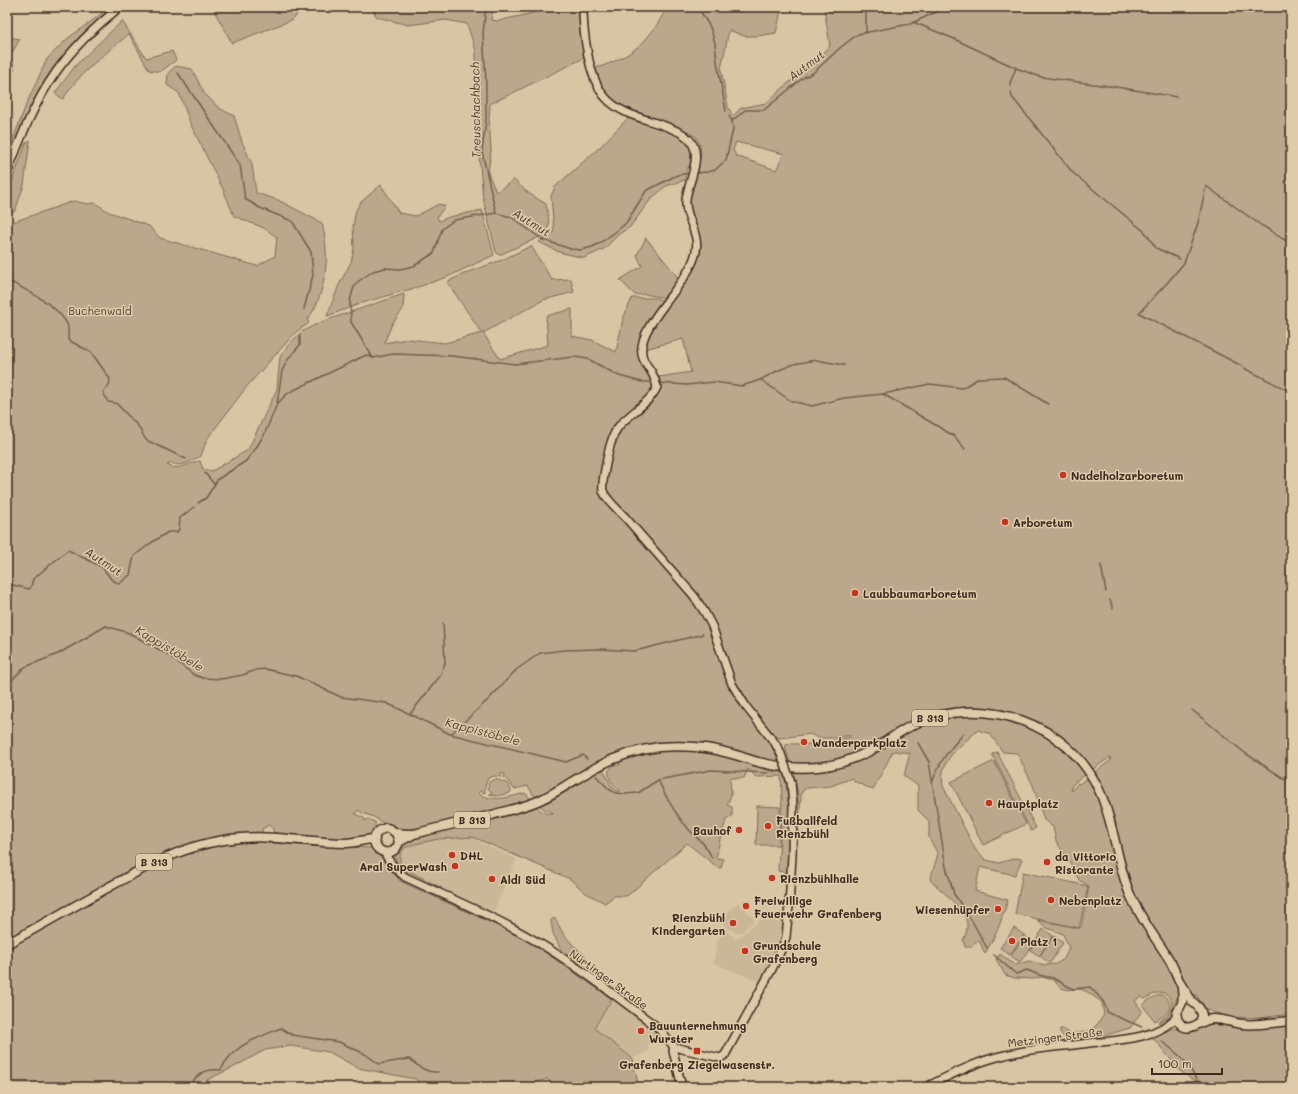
<svg xmlns="http://www.w3.org/2000/svg" width="1298" height="1094" font-family="Mali,sans-serif">
  <style>
    .built { fill: #cab798 }
    .green { fill: #bba88c; stroke: #7b6955; fill-rule: evenodd }
    .lines { fill: none; stroke-linecap: round; stroke-linejoin: round }
    .stream { stroke: #705e4b; stroke-width: 1.5 }
    .secondary-casing { stroke: #3b2a1e; stroke-width: 10 }
    .primary-casing { stroke: #3b2a1e; stroke-width: 11 }
    .secondary { stroke: #dfcbaa; stroke-width: 7 }
    .primary { stroke: #dfcbaa; stroke-width: 8 }
    .secondary-bridge-casing { stroke: #3b2a1e; stroke-width: 10; stroke-linecap: butt }
    .secondary-bridge { stroke: #dfcbaa; stroke-width: 7 }
    .poi-dot { fill: #c8321e; stroke: #dfcbaa; stroke-width: 1.5 }
    .labels { text-anchor: middle; dominant-baseline: central; stroke-width: 3; stroke-linejoin: round; paint-order: stroke }
    .shield { fill: #dfcbaa; stroke: #6c5a48; stroke-width: 1 }
    .shield-label { font-size: 10px; font-weight: bold; fill: #3b2a1e }
    .park-label { font-size: 11px; fill: #4e3d2e; stroke: #dfcbaa }
    .poi-label { font-size: 11px; font-weight: bold; fill: #3b2a1e; stroke: #dfcbaa; text-anchor: start }
    .street-label { font-size: 11px; fill: #3b2a1e; stroke: #dfcbaa }
    .water-label { font-size: 12px; font-style: italic; fill: #4d3b2d; stroke: #dfcbaa }
  </style>
  <rect width="100%" height="100%" fill="#d8c5a4"/>
  <filter id="ink" filterUnits="userSpaceOnUse"><feTurbulence type="fractalNoise" baseFrequency=".025" numOctaves="2"/><feDisplacementMap in="SourceGraphic" scale="8" xChannelSelector="R" yChannelSelector="G"/><feConvolveMatrix kernelMatrix="1 2 1 2 8 2 1 2 1" color-interpolation-filters="sRGB"/></filter>
  <g filter="url(#ink)">
    <!-- built -->
    <g class="built">
      <path d="M473,837L478,839L477,841L517,859L493,913L411,873L405,869L400,862V855L404,848L415,844L438,839Z"/>
      <path d="M738,902L741,908L743,907L755,920L742,932L735,933L730,929L729,930L720,919Z"/>
      <path d="M784,916L783,927L772,961L761,982L713,963L718,939L728,932L736,940L760,920L767,919L781,920Z"/>
      <path d="M612,999L654,1029L661,1036L647,1046L649,1050L633,1059L594,1028Z"/>
    </g>
    <!-- green -->
    <g class="green">
      <path d="M103,7H110V10L87,33L53,70L7,167V155L26,105L47,59L67,39L101,14Z"/>
      <path d="M212,7H292L297,15L292,20L232,43Z"/>
      <path d="M370,7H493L491,20L498,21L559,7H581L586,57L490,104L489,118L491,151L488,173L496,192L514,180L528,193L546,204C548,218 553,226 542,236L499,255L496,252L483,198L477,133L476,51L467,24L446,20L408,25L377,17Z"/>
      <path d="M667,7H782L776,33L757,36H744L729,30L721,69L728,107L733,116L741,108L766,103L830,46L824,7H1291V1014L1259,1018L1229,1017L1207,1010L1196,995L1190,994C1175,956 1147,926 1131,888C1121,862 1119,835 1110,809C1107,796 1100,784 1094,773L1111,760L1110,757L1092,770C1083,759 1074,748 1063,739C1023,706 967,698 920,717C903,724 888,735 872,745C847,760 820,764 791,764L785,748L786,745L792,743V744H818L850,737V735L834,738H819L810,734L780,738L761,730L771,744L780,763C756,758 734,749 710,745C674,738 635,744 603,759C583,768 564,782 545,793L535,797L528,786L514,789L510,783L504,778L505,774L502,773L501,777L494,776L488,778L485,786V793L480,791L478,793C493,803 510,797 525,793L531,799L513,805L422,829L403,832L386,825L374,817L362,813L358,810L355,814L364,818L365,821L368,819L375,822C376,828 375,832 370,835C356,844 293,835 274,833L273,829L269,825L262,829L263,842L299,845L373,848L381,855L400,881L526,939L612,999L594,1028L633,1059L638,1084L631,1087H556L547,1079C524,1085 501,1090 477,1087C466,1085 451,1079 442,1087H425L415,1079L358,1068L329,1052L291,1046L265,1050L234,1067L207,1080L211,1087H7V224L74,201L87,204L95,203L109,212L149,226L160,238L257,266L275,256L277,237L264,228L234,216L224,191L191,125L179,93L167,85L168,73L176,66L192,69L204,93L219,108L234,116L242,142L252,164L256,193L278,200L322,223C324,232 326,242 326,251C328,271 320,305 307,320L309,323L296,332L248,385L207,439L201,456C192,460 181,469 172,463L167,465C180,472 187,463 200,461L203,469L212,471L248,450L277,389L280,357L289,344L303,331L321,322L404,294L403,309L392,324L384,343L407,339L445,343L482,333L447,282L468,272L502,260L531,246L552,280L571,279L574,292L543,300L483,333L500,359L548,345L546,316L572,309V336L592,340L616,352L623,319L632,298H656L663,301C656,315 635,343 639,358C641,365 646,370 650,376L659,377L691,372L683,339L645,349L651,331L684,285L696,262L701,250L690,210V200L701,153L700,145L696,137L689,132L646,117L614,101L607,95L601,86L596,68C632,57 650,41 667,7ZM736,142L784,154L776,170L736,156L733,150Z"/>
      <path d="M122,21L146,58L172,51L176,60L160,72L149,70L129,34C105,54 80,72 63,99L55,93L76,65Z"/>
      <path d="M7,37L20,39L9,58L13,61L14,71L7,75Z"/>
      <path d="M631,117C649,124 699,135 693,160C692,164 687,167 686,171C685,174 685,177 685,180L666,186L651,199L630,227L619,234L604,249L584,258L559,252L539,242L554,232L551,196L555,187L600,147L628,118Z"/>
      <path d="M30,140L24,185L15,211L7,216V195L26,143Z"/>
      <path d="M381,185L399,213L416,216L439,204L445,206L437,217L439,221L449,217L482,210L494,255L447,277L421,286L362,303L327,316L339,285L351,262L354,249L353,226L356,210L361,202Z"/>
      <path d="M646,238L680,280L666,298L644,294L635,295L620,280L642,266L637,255Z"/>
      <path d="M983,715L1024,724L1052,739L1077,763L1086,774L1073,784L1071,788L1072,791L1078,783L1079,784L1088,778C1093,786 1099,796 1102,805C1112,834 1114,865 1126,894C1141,929 1171,958 1180,996C1173,1000 1175,1006 1171,1013C1169,1017 1163,1020 1159,1023L1158,1022C1163,1019 1168,1016 1170,1011C1175,1002 1169,991 1158,993C1153,993 1149,998 1144,999L1141,996L1135,1001L1142,1011L1130,1028L1103,1036L1066,1040L1060,1032V1029H1063L1069,1034L1092,1031L1104,1015L1102,1002C1096,999 1089,992 1083,990C1070,987 1064,995 1054,980L1041,977L1033,979L1015,978L1005,975L996,959L1000,954L1015,965L1029,961L1045,965L1056,964L1064,959L1069,948L1063,934L1047,928L1037,920L1079,928L1015,914L1023,872L1088,886L1079,928L1081,927L1089,886L1079,880L1071,864L1056,841L1053,827L1044,820L1033,785L1017,753L1003,752L990,734L978,730C961,746 938,759 943,786L976,851L986,860L999,863L1016,858L1022,859L1015,875L980,867L975,891L1008,900L998,929L985,954L979,940L972,947H965L963,940C967,933 968,926 966,919C963,909 938,887 930,880L938,854L929,838V821L918,810V786L904,776L910,753L893,751L873,790L854,781L852,778L831,786L807,788L803,790L801,796L797,846L798,794L793,771L827,769L930,722L956,716Z"/>
      <path d="M676,749C692,750 708,751 723,755C739,759 769,774 783,772L789,795L788,873L778,871L782,799L781,776L756,777L748,769L744,778H730L731,795L727,805L732,807V816L726,820L720,839L716,858L723,859L721,868L717,867L687,843L627,896H614L605,903L586,893L570,879L473,837L438,839L415,844L404,848L400,855V862L405,869L442,888L410,876L403,871L398,865L395,856V852L400,845L413,838L429,834L477,823L536,806C542,812 546,815 554,813L544,809L539,805L564,792L597,770L603,769L612,787L619,792L620,790C614,787 604,773 611,768C613,765 617,765 620,765V763H614L638,754Z"/>
      <path d="M997,752L1036,828L1031,831L992,754Z"/>
      <path d="M994,761L1026,824L983,845L951,782Z"/>
      <path d="M496,779L508,784L511,790L510,793L497,796L489,794L492,793L488,788L489,782Z"/>
      <path d="M757,806L780,807L779,845H756Z"/>
      <path d="M552,919H556C561,934 574,947 586,956L581,963H577L563,954L553,933L551,921Z"/>
      <path d="M1014,928L1024,935L1010,955L1000,948Z"/>
      <path d="M1043,929L1053,936L1039,956L1030,950Z"/>
      <path d="M1024,935L1034,942L1020,962L1011,956Z"/>
      <path d="M1054,936L1063,943L1050,963L1040,956Z"/>
      <path d="M1160,995C1169,996 1173,1006 1167,1013C1164,1016 1159,1019 1155,1021L1143,1006C1146,1000 1154,997 1160,995Z"/>
      <path d="M1203,1024C1217,1024 1230,1027 1244,1028C1259,1029 1274,1027 1289,1025L1291,1027V1087H1203L1180,1071L1156,1041L1151,1037L1176,1028Z"/>
    </g>
    <g class="lines">
      <!-- stream -->
      <g class="stream">
        <path d="M486,7L483,33L486,81V120L482,152L496,213"/>
        <path d="M700,7L702,14L710,27L715,43L717,62L726,111"/>
        <path d="M866,7V33"/>
        <path d="M913,22L952,38L1016,68L1041,77L1116,87L1177,97"/>
        <path d="M178,73L240,165L245,199L260,208L292,221L311,252L313,275L304,309"/>
        <path d="M1010,86V83L1016,68"/>
        <path d="M1011,92L1012,97L1073,173L1145,232L1156,248L1180,259"/>
        <path d="M729,116L732,121"/>
        <path d="M696,173L707,172L715,170L726,160L733,129L732,121L745,110H764L804,77L813,73L841,47L858,34L910,24L947,7"/>
        <path d="M1263,226L1291,244"/>
        <path d="M7,280C26,290 57,304 67,324C69,328 68,335 68,340L91,352L110,379L109,386L103,392L108,402L116,403L138,426L146,440L186,459"/>
        <path d="M373,358L351,322L350,301L353,290L356,283L373,271L385,268L400,269L414,266L434,253L442,229L454,220L496,213L511,217L543,240L571,249L581,250L592,247L600,243L618,230L626,223L646,191L677,175L691,173"/>
        <path d="M1242,366L1139,313L1167,283L1184,263L1198,223L1206,186L1262,226"/>
        <path d="M1244,368L1291,392"/>
        <path d="M761,380L791,401L812,406L844,398L883,394L954,436L965,449"/>
        <path d="M658,383L687,385L714,382L742,386L760,380L777,371L794,364L816,360L844,365"/>
        <path d="M883,394L930,384L962,388L979,378L1004,377L1048,404"/>
        <path d="M277,404L282,371L288,359L300,345V336"/>
        <path d="M205,473L214,484"/>
        <path d="M198,503L206,498L218,479L246,461L256,448L265,433L277,404L288,393L366,355L373,358L393,354L452,356L515,364L574,357L588,359L619,376L642,382H652"/>
        <path d="M1101,565L1106,592"/>
        <path d="M7,588L13,585L29,589L31,587L33,579L68,550L102,567L111,579L119,584L130,575L134,556L151,543L168,532H177L179,529L180,518L194,507"/>
        <path d="M1110,600L1113,609"/>
        <path d="M7,685L25,667L58,654L106,626L129,633L167,654L194,675L203,678L221,679L243,675L256,670L265,669L296,676L341,697L386,703L410,714L450,734L566,762L583,755L587,759"/>
        <path d="M1192,710L1245,753L1291,783"/>
        <path d="M410,714L440,676L445,663L443,623"/>
        <path d="M451,734L489,699L516,670L540,653L564,650L599,649L635,651L703,634"/>
        <path d="M918,743L929,762L946,867L954,894L972,921L987,948"/>
        <path d="M596,776L610,790L616,793L625,794L638,793L658,780L711,770L768,773"/>
        <path d="M658,780C667,800 678,818 692,833C702,843 706,844 712,858"/>
        <path d="M933,781C939,761 950,749 964,733"/>
        <path d="M994,955L1016,974L1027,970L1039,975L1053,978L1073,989L1090,987L1103,1001L1108,1013L1142,1027"/>
        <path d="M1161,1041C1171,1048 1180,1055 1187,1064C1197,1076 1191,1082 1210,1087"/>
        <path d="M187,1087C199,1075 202,1068 221,1070C232,1045 258,1038 281,1028L292,1035L339,1042L365,1054L379,1064L409,1059C418,1066 426,1073 438,1072"/>
      </g>
      <defs>
        <g id="secondary">
          <path d="M583,7C583,31 588,78 605,97C624,119 656,119 681,133C687,136 694,143 695,151C698,165 688,185 686,199C684,217 700,233 696,251C691,283 637,324 642,354C643,362 648,366 652,373C654,377 656,382 657,387C651,402 630,413 619,426C616,430 613,435 612,440C609,447 601,485 603,491C606,499 619,511 625,517L694,596L705,613L712,626L732,684L747,708L775,743L781,754"/>
          <path d="M7,174C20,139 34,103 56,72C73,48 96,26 120,7"/>
          <path d="M384,852C389,862 396,870 405,877C452,899 500,919 544,946C584,970 619,999 656,1026L662,1032L674,1047L673,1051L682,1087"/>
          <path d="M674,1047L720,1058L725,1055L772,969L782,948L786,937L789,906L792,856L793,805L791,782"/>
          <path d="M926,1087C951,1075 977,1061 1005,1055C1032,1048 1061,1047 1089,1043C1119,1040 1154,1040 1177,1017"/>
        </g>
        <g id="primary">
          <path d="M396,833L399,842C393,864 365,847 377,833C379,830 382,829 386,828C391,828 393,832 397,833C402,834 408,834 413,834"/>
          <path d="M399,842L414,834C440,827 466,821 492,815C508,810 525,807 540,800C560,791 578,777 597,767C617,756 637,750 659,747C674,746 690,746 705,748C723,750 741,757 758,762C778,767 798,769 818,767C840,765 862,756 880,745C893,737 905,728 919,722C985,695 1069,723 1099,790C1114,822 1116,859 1129,892C1139,917 1156,938 1170,961C1175,970 1178,980 1183,988C1186,992 1189,997 1192,1001C1195,1005 1200,1006 1201,1012C1203,1016 1202,1017 1200,1022"/>
          <path d="M7,944C38,927 69,909 100,892C140,870 178,847 224,840C267,833 303,842 345,843C355,843 365,839 375,839"/>
          <path d="M1182,987C1182,993 1184,1000 1181,1005C1178,1011 1174,1015 1179,1022C1188,1036 1201,1019 1212,1019C1221,1018 1232,1023 1242,1024C1256,1026 1276,1022 1291,1021"/>
        </g>
      </defs>
      <!-- secondary casing -->
      <use href="#secondary" class="secondary-casing"/>
      <!-- primary casing -->
      <use href="#primary" class="primary-casing"/>
      <!-- secondary -->
      <use href="#secondary" class="secondary"/>
      <!-- primary -->
      <use href="#primary" class="primary"/>
      <defs>
        <path id="secondary-bridge" d="M781,754L791,782"/>
      </defs>
      <!-- secondary-bridge casing -->
      <use href="#secondary-bridge" class="secondary-bridge-casing"/>
      <!-- secondary-bridge -->
      <use href="#secondary-bridge" class="secondary-bridge"/>
    </g>
  </g>
  <!-- markers -->
  <g class="poi-dot">
    <circle cx="1063" cy="475" r="4"/>
    <circle cx="1005" cy="522" r="4"/>
    <circle cx="855" cy="593" r="4"/>
    <circle cx="804" cy="742" r="4"/>
    <circle cx="989" cy="803" r="4"/>
    <circle cx="768" cy="826" r="4"/>
    <circle cx="739" cy="830" r="4"/>
    <circle cx="452" cy="855" r="4"/>
    <circle cx="1047" cy="862" r="4"/>
    <circle cx="455" cy="866" r="4"/>
    <circle cx="772" cy="878" r="4"/>
    <circle cx="492" cy="879" r="4"/>
    <circle cx="1051" cy="900" r="4"/>
    <circle cx="746" cy="906" r="4"/>
    <circle cx="998" cy="909" r="4"/>
    <circle cx="733" cy="923" r="4"/>
    <circle cx="1012" cy="941" r="4"/>
    <circle cx="745" cy="951" r="4"/>
    <circle cx="641" cy="1031" r="4"/>
    <rect x="693" y="1047" width="8" height="8" rx="2"/>
  </g>
  <g class="labels">
    <!-- shield labels -->
    <g class="shield">
      <rect x="912" y="710" width="36" height="16" rx="3"/>
      <rect x="454" y="812" width="36" height="16" rx="3"/>
      <rect x="136" y="854" width="36" height="16" rx="3"/>
    </g>
    <g class="shield-label">
      <text x="930" y="718">B 313</text>
      <text x="472" y="820">B 313</text>
      <text x="154" y="862">B 313</text>
    </g>
    <!-- park labels -->
    <g class="park-label">
      <text x="100" y="310">Buchenwald</text>
    </g>
    <!-- poi labels -->
    <g class="poi-label">
      <text x="1071" y="475">Nadelholzarboretum</text>
      <text x="1013" y="522">Arboretum</text>
      <text x="863" y="593">Laubbaumarboretum</text>
      <text x="812" y="742">Wanderparkplatz</text>
      <text x="997" y="803">Hauptplatz</text>
      <text x="776" y="820">Fußballfeld<tspan x="776" dy="13">Rienzbühl</tspan></text>
      <text x="731" y="830" text-anchor="end">Bauhof</text>
      <text x="460" y="855">DHL</text>
      <text x="1055" y="856">da Vittorio<tspan x="1055" dy="13">Ristorante</tspan></text>
      <text x="447" y="866" text-anchor="end">Aral SuperWash</text>
      <text x="780" y="878">Rienzbühlhalle</text>
      <text x="500" y="879">Aldi Süd</text>
      <text x="754" y="900">Freiwillige<tspan x="754" dy="13">Feuerwehr Grafenberg</tspan></text>
      <text x="1059" y="900">Nebenplatz</text>
      <text x="990" y="909" text-anchor="end">Wiesenhüpfer</text>
      <text x="725" y="917" text-anchor="end">Rienzbühl<tspan x="725" dy="13">Kindergarten</tspan></text>
      <text x="1020" y="941">Platz 1</text>
      <text x="753" y="945">Grundschule<tspan x="753" dy="13">Grafenberg</tspan></text>
      <text x="649" y="1025">Bauunternehmung<tspan x="649" dy="13">Wurster</tspan></text>
      <text x="697" y="1064" text-anchor="middle">Grafenberg Ziegelwasenstr.</text>
    </g>
    <!-- street labels -->
    <g class="street-label">
      <text transform="translate(609 979) rotate(36)">Nürtinger Straße</text>
      <text transform="translate(1055 1037) rotate(-7)">Metzinger Straße</text>
    </g>
    <!-- water labels -->
    <g class="water-label">
      <text transform="translate(806 65) rotate(-37)">Autmut</text>
      <text transform="translate(475 110) rotate(-91)">Treuschachbach</text>
      <text transform="translate(532 222) rotate(32)">Autmut</text>
      <text transform="translate(104 561) rotate(33)">Autmut</text>
      <text transform="translate(170 648) rotate(31)">Kappistöbele</text>
      <text transform="translate(483 731) rotate(15)">Kappistöbele</text>
    </g>
  </g>
  <!-- margin -->
  <rect width="1298" height="1094" fill="none" stroke="#dfcbaa" stroke-width="24"/>
  <rect x="12" y="12" width="1274" height="1070" fill="none" stroke="#3b2a1e" stroke-width="1.5" filter="url(#ink)"/>
  <!-- scale -->
  <path d="M1152 1068v6h70v-6" fill="none" stroke="#3b2a1e" stroke-width="2"/>
  <text x="1158" y="1068" font-size="12" fill="#3b2a1e" stroke="#dfcbaa" stroke-width="3" paint-order="stroke">100 m</text>
</svg>
